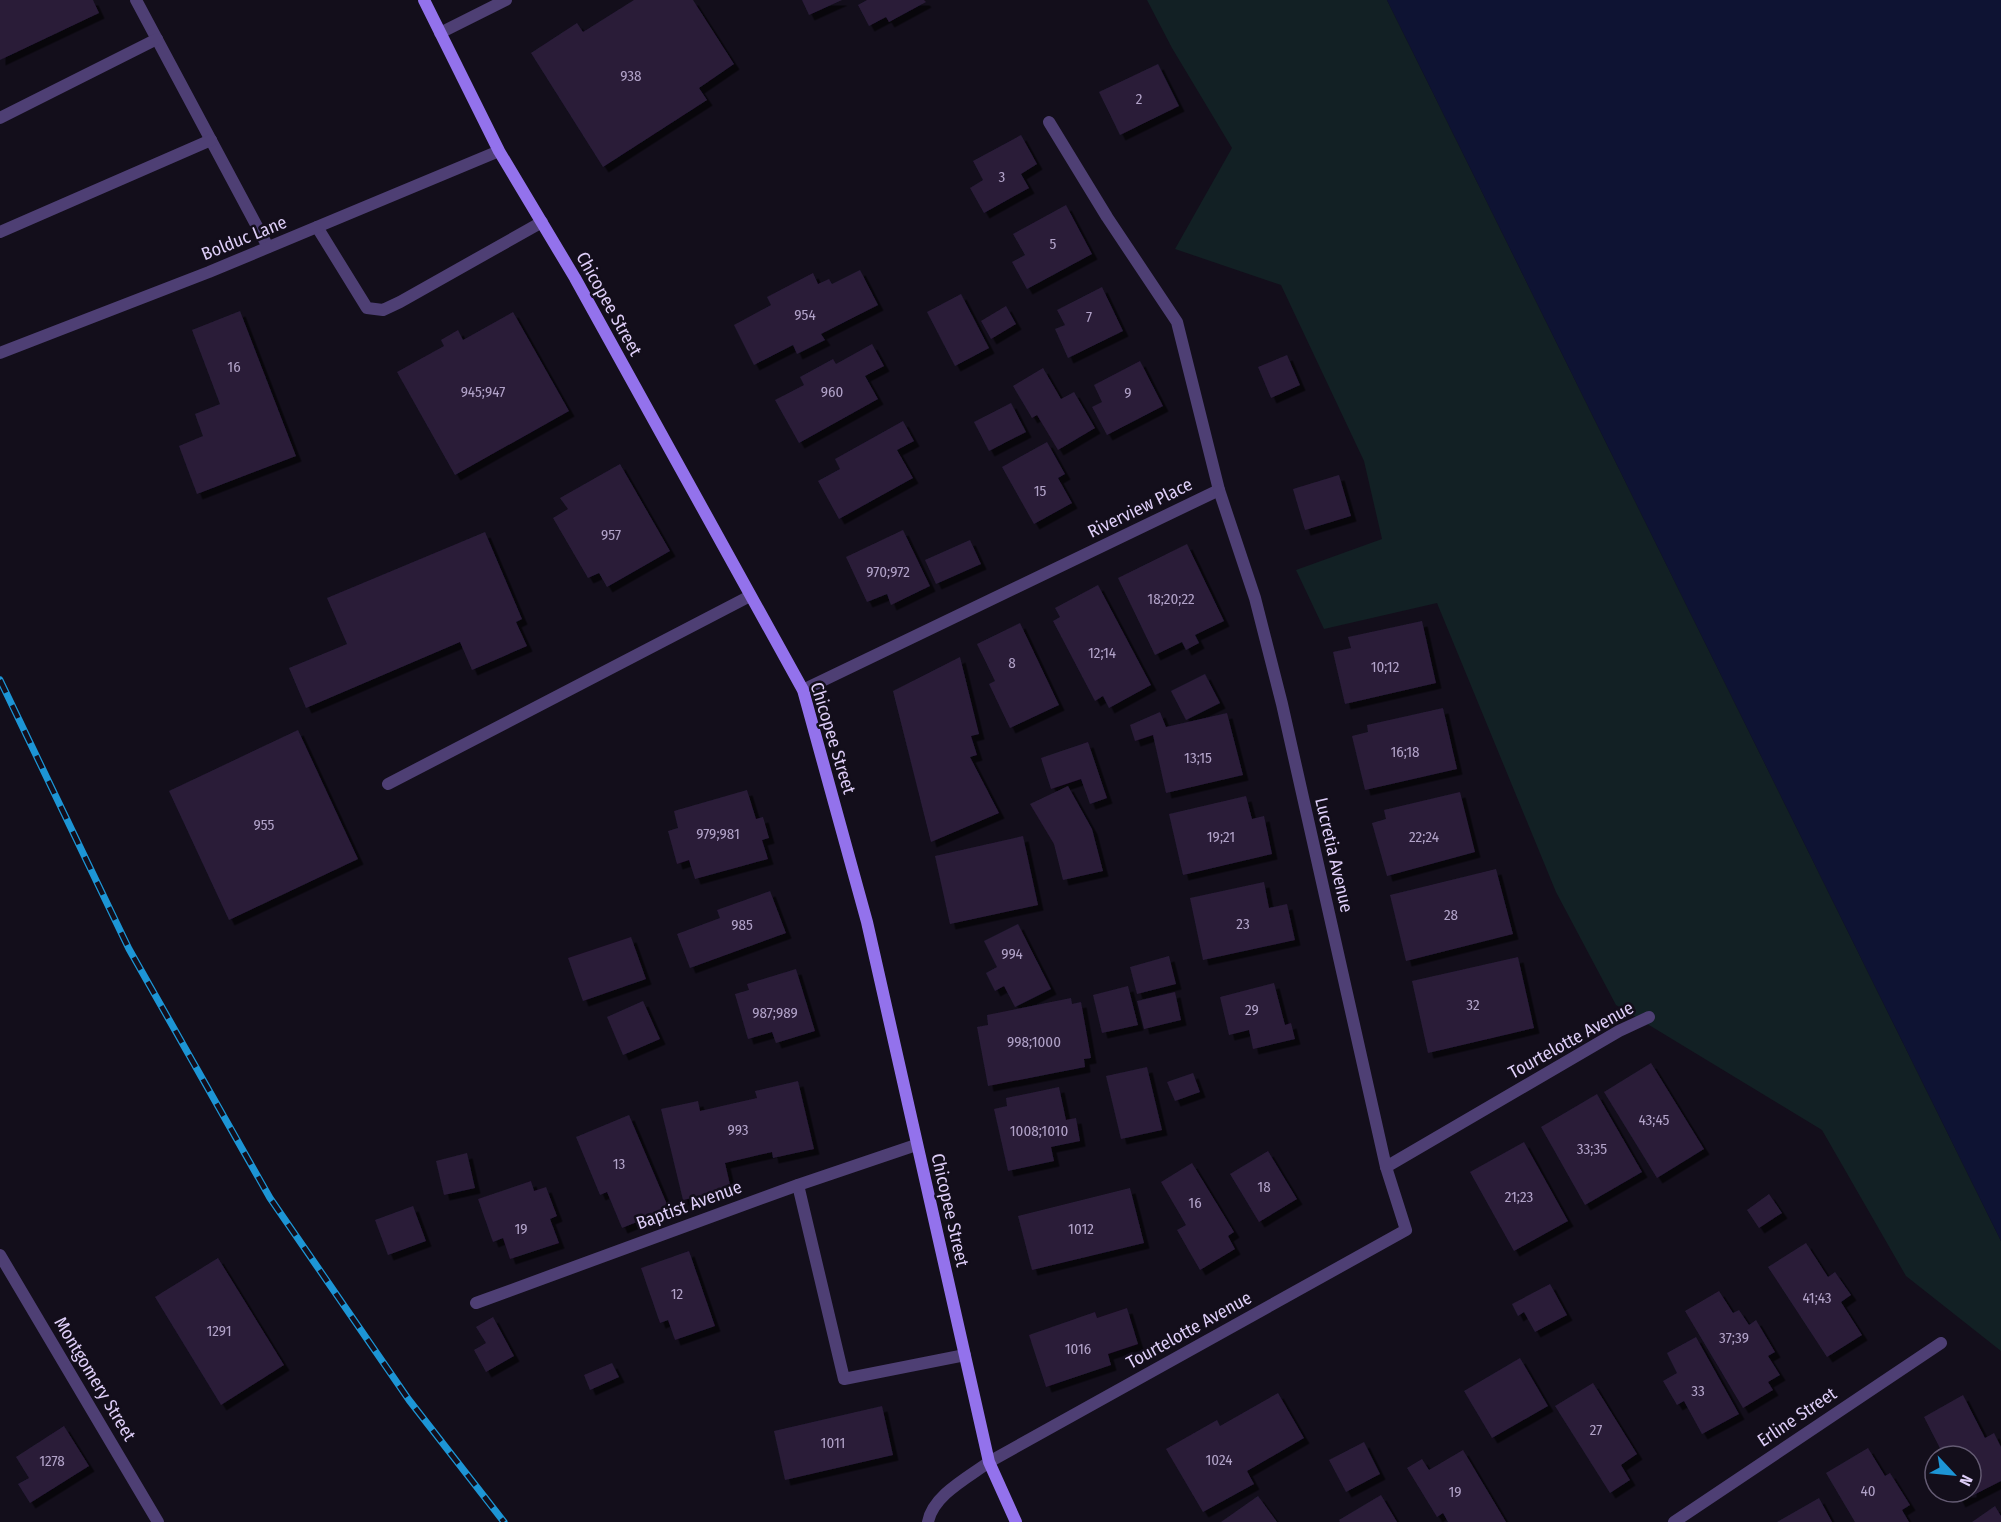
<svg xmlns="http://www.w3.org/2000/svg" width="2001" height="1522" font-family="'Fira Sans Condensed',sans-serif">
  <style>
    .green { fill: #122024 }
    .water { fill: #0e1333 }
    .building { fill: #291c39; filter: url(#shadow) }
    .lines { fill: none; stroke-linecap: round; stroke-linejoin: round }
    .service { stroke: #4e3f74; stroke-width: 12 }
    .minor { stroke: #4e3f74; stroke-width: 12 }
    .secondary { stroke: #9372ec; stroke-width: 12 }
    .rail-casing { stroke: #1d95d5; stroke-width: 7 }
    .rail { stroke: #130e1b; stroke-width: 4.5; stroke-dasharray: 14; stroke-linecap: butt }
    .labels { text-anchor: middle; dominant-baseline: central; stroke-width: 5; stroke-linejoin: round; paint-order: stroke }
    .number-label { font-size: 15px; fill: #b1a2c8 }
    .street-label { font-size: 18px; fill: #decef8; stroke: #130e1b }
  </style>
  <defs>
    <filter id="shadow"><feDropShadow dx="5.5" dy="5.5" stdDeviation="0" flood-color="#0009"/></filter>
  </defs>
  <rect width="100%" height="100%" fill="#130e1b"/>
  <!-- green -->
  <path class="green" d="M1147,0H1387L2001,1241V1351L1906,1276L1822,1130L1616,1005L1556,892L1437,603L1324,629L1296,570L1382,539L1364,461L1281,285L1175,249L1232,148L1172,48Z"/>
  <!-- water -->
  <path class="water" d="M1387,0H2001V1241Z"/>
  <!-- building -->
  <g class="building">
    <path d="M0,0H93L99,13L0,60Z"/>
    <path d="M634,0H693L734,64L699,88L707,100L603,167L531,53L577,23L583,32Z"/>
    <path d="M802,0H842L809,15Z"/>
    <path d="M867,0H924L926,2L889,22L886,17L869,26L858,5Z"/>
    <path d="M1158,64L1179,106L1120,135L1099,92Z"/>
    <path d="M1021,135L1037,164L1021,174L1029,188L984,213L970,188L983,180L973,161Z"/>
    <path d="M1066,205L1092,254L1027,289L1012,262L1025,255L1013,234Z"/>
    <path d="M860,270L878,305L821,334L825,340L797,354L793,345L754,365L734,325L771,305L767,297L813,273L818,284L829,279L832,284Z"/>
    <path d="M1102,287L1123,331L1068,358L1055,329L1065,325L1057,310Z"/>
    <path d="M961,294L989,348L955,366L927,312Z"/>
    <path d="M1006,306L1016,324L991,339L981,321Z"/>
    <path d="M240,311L296,456L197,494L179,446L203,436L195,414L220,404L192,330Z"/>
    <path d="M513,312L569,411L455,475L397,372L444,346L441,340L458,330L463,340Z"/>
    <path d="M872,344L884,366L865,376L878,399L799,443L775,400L804,385L800,377L833,359L836,364Z"/>
    <path d="M1287,355L1300,385L1271,398L1258,367Z"/>
    <path d="M1140,361L1163,406L1107,435L1092,407L1102,402L1094,385Z"/>
    <path d="M1043,368L1061,399L1074,392L1095,428L1058,450L1037,415L1032,418L1013,386Z"/>
    <path d="M1011,403L1026,432L989,451L974,422Z"/>
    <path d="M903,421L914,441L897,450L913,478L839,519L818,481L840,469L835,459Z"/>
    <path d="M1047,442L1065,474L1058,478L1072,503L1034,524L1002,467Z"/>
    <path d="M620,464L670,551L607,587L599,573L588,578L553,518L568,509L560,498Z"/>
    <path d="M1339,475L1351,516L1305,530L1293,489Z"/>
    <path d="M903,530L930,586L891,605L887,594L867,602L846,557Z"/>
    <path d="M485,532L522,619L516,622L527,646L472,670L460,642L306,708L289,668L347,644L327,598Z"/>
    <path d="M970,540L981,564L936,584L925,560Z"/>
    <path d="M1187,544L1224,621L1195,635L1199,643L1186,650L1182,642L1155,655L1118,578Z"/>
    <path d="M1098,585L1151,685L1109,708L1103,696L1095,701L1053,621L1060,617L1055,608Z"/>
    <path d="M1422,621L1436,683L1345,704L1333,652L1351,648L1348,637Z"/>
    <path d="M1020,623L1059,705L1010,728L989,684L995,681L977,644Z"/>
    <path d="M960,657L979,734L971,736L977,755L970,757L999,813L931,842L893,691Z"/>
    <path d="M1205,674L1220,703L1186,720L1171,691Z"/>
    <path d="M1443,708L1457,769L1365,790L1352,736L1368,732L1367,725Z"/>
    <path d="M1160,712L1166,727L1227,713L1243,775L1166,793L1153,735L1135,741L1130,725Z"/>
    <path d="M298,730L358,859L229,920L169,791Z"/>
    <path d="M1088,742L1107,798L1090,804L1081,779L1051,789L1041,758Z"/>
    <path d="M1068,786L1092,829L1103,871L1063,880L1054,844L1030,804Z"/>
    <path d="M747,790L756,819L763,817L769,838L762,840L768,859L695,879L689,860L677,864L668,831L678,828L674,811Z"/>
    <path d="M1460,792L1475,852L1387,876L1372,823L1386,819L1384,810Z"/>
    <path d="M1246,796L1252,819L1264,816L1272,854L1183,875L1169,814Z"/>
    <path d="M1023,836L1038,905L950,924L935,856Z"/>
    <path d="M1496,869L1513,934L1406,961L1390,895Z"/>
    <path d="M1264,882L1269,908L1287,904L1295,940L1203,960L1190,898Z"/>
    <path d="M770,891L786,933L690,968L677,934L720,918L717,910Z"/>
    <path d="M1018,924L1051,989L1015,1007L1004,986L995,991L986,973L997,967L984,941Z"/>
    <path d="M631,937L646,979L583,1001L568,958Z"/>
    <path d="M1169,956L1176,984L1137,994L1130,967Z"/>
    <path d="M1518,957L1534,1028L1428,1053L1412,981Z"/>
    <path d="M796,969L815,1031L776,1043L772,1032L748,1039L735,994L749,990L747,984Z"/>
    <path d="M1274,983L1285,1025L1291,1023L1295,1039L1253,1049L1249,1030L1229,1035L1220,997Z"/>
    <path d="M1128,986L1138,1025L1102,1033L1093,995Z"/>
    <path d="M1175,992L1181,1020L1144,1029L1137,1001Z"/>
    <path d="M1071,998L1072,1004L1081,1002L1091,1058L1084,1059L1085,1067L988,1086L977,1027L988,1025L987,1015Z"/>
    <path d="M643,1001L660,1039L623,1055L607,1017Z"/>
    <path d="M1651,1063L1704,1149L1657,1178L1604,1092Z"/>
    <path d="M1147,1067L1162,1130L1121,1139L1106,1076Z"/>
    <path d="M1193,1073L1200,1092L1175,1101L1167,1082Z"/>
    <path d="M798,1081L814,1149L773,1158L772,1152L725,1163L731,1189L683,1200L661,1109L698,1101L700,1111L757,1098L755,1091Z"/>
    <path d="M1059,1087L1066,1120L1076,1118L1080,1141L1051,1147L1054,1161L1008,1171L994,1109L1007,1106L1006,1098Z"/>
    <path d="M1597,1094L1642,1172L1585,1205L1541,1127Z"/>
    <path d="M629,1115L669,1209L622,1228L607,1192L600,1195L576,1137Z"/>
    <path d="M1524,1142L1568,1221L1514,1251L1470,1172Z"/>
    <path d="M1268,1151L1297,1199L1259,1222L1230,1174Z"/>
    <path d="M467,1153L475,1188L444,1195L436,1161Z"/>
    <path d="M1192,1163L1234,1232L1228,1236L1235,1249L1200,1270L1177,1230L1186,1225L1161,1182Z"/>
    <path d="M531,1181L534,1191L546,1187L557,1216L550,1219L559,1243L510,1259L503,1238L493,1242L478,1199Z"/>
    <path d="M1130,1188L1144,1243L1032,1270L1018,1216Z"/>
    <path d="M1769,1194L1782,1213L1759,1228L1747,1210Z"/>
    <path d="M413,1206L426,1241L388,1255L375,1220Z"/>
    <path d="M1806,1243L1828,1277L1835,1272L1851,1295L1841,1302L1862,1335L1827,1357L1768,1267Z"/>
    <path d="M689,1251L715,1326L675,1340L668,1320L660,1323L641,1268Z"/>
    <path d="M218,1258L284,1365L221,1405L155,1297Z"/>
    <path d="M1550,1284L1567,1315L1535,1332L1524,1312L1518,1316L1512,1304Z"/>
    <path d="M1719,1291L1733,1313L1739,1310L1749,1325L1756,1320L1775,1352L1768,1356L1780,1375L1768,1382L1773,1390L1743,1408L1685,1311Z"/>
    <path d="M1127,1308L1138,1344L1108,1354L1111,1365L1046,1387L1029,1335L1095,1312L1097,1318Z"/>
    <path d="M493,1317L514,1356L486,1372L474,1350L486,1343L476,1327Z"/>
    <path d="M1696,1337L1739,1414L1702,1434L1684,1401L1677,1405L1663,1381L1677,1373L1667,1353Z"/>
    <path d="M1520,1358L1548,1406L1492,1438L1464,1391Z"/>
    <path d="M612,1363L619,1377L590,1390L584,1375Z"/>
    <path d="M1593,1383L1637,1454L1621,1465L1630,1480L1610,1493L1555,1406Z"/>
    <path d="M1278,1393L1304,1438L1247,1471L1254,1484L1203,1512L1166,1449L1217,1420L1220,1426Z"/>
    <path d="M1963,1395L1985,1438L1994,1433L2001,1447V1481L1960,1502L1955,1492H1971V1456H1944L1924,1417Z"/>
    <path d="M882,1406L893,1455L785,1480L774,1431Z"/>
    <path d="M64,1426L89,1466L30,1503L18,1484L29,1478L16,1457Z"/>
    <path d="M1364,1442L1380,1474L1346,1492L1329,1460Z"/>
    <path d="M1868,1448L1885,1476L1890,1473L1910,1505L1902,1510L1909,1522H1855L1826,1473Z"/>
    <path d="M1463,1450L1506,1522H1448L1443,1513L1437,1517L1407,1468L1422,1459L1429,1470Z"/>
    <path d="M1381,1495L1397,1522H1340L1339,1520Z"/>
    <path d="M1258,1496L1277,1522H1221Z"/>
    <path d="M1819,1498L1832,1522H1777Z"/>
    <path d="M1995,1506L2001,1516V1522H1972Z"/>
  </g>
  <g class="lines">
    <!-- service -->
    <g class="service">
      <path d="M136,0L268,247"/>
      <path d="M0,118L157,39"/>
      <path d="M317,227L367,308L383,310L400,302L542,222"/>
      <path d="M0,232L211,140"/>
      <path d="M388,784L750,596"/>
      <path d="M798,1185L844,1379L965,1355"/>
      <path d="M476,1303L798,1185L916,1145"/>
      <path d="M928,1522C933,1495 969,1477 989,1462"/>
    </g>
    <!-- minor -->
    <g class="minor">
      <path d="M440,33L506,0"/>
      <path d="M0,353L209,272L499,151"/>
      <path d="M803,690L1219,490L1177,322L1107,217L1049,122"/>
      <path d="M1386,1167L1619,1031L1649,1017"/>
      <path d="M0,1255L158,1522"/>
      <path d="M989,1462L1406,1230L1386,1167L1282,704L1255,598L1219,490"/>
      <path d="M1674,1522L1941,1343"/>
    </g>
    <!-- secondary -->
    <path class="secondary" d="M424,0L499,151L575,278L803,690L867,922L989,1462L1016,1522"/>
    <defs>
      <path id="rail" d="M0,680L129,949L270,1198L409,1400L504,1522"/>
    </defs>
    <!-- rail casing -->
    <use href="#rail" class="rail-casing"/>
    <!-- rail -->
    <use href="#rail" class="rail"/>
  </g>
  <g class="labels">
    <!-- number labels -->
    <g class="number-label">
      <text x="631" y="76">938</text>
      <text x="1139" y="99">2</text>
      <text x="1002" y="177">3</text>
      <text x="1053" y="244">5</text>
      <text x="805" y="315">954</text>
      <text x="1089" y="317">7</text>
      <text x="234" y="367">16</text>
      <text x="483" y="392">945;947</text>
      <text x="832" y="392">960</text>
      <text x="1128" y="393">9</text>
      <text x="1040" y="491">15</text>
      <text x="611" y="535">957</text>
      <text x="888" y="572">970;972</text>
      <text x="1171" y="599">18;20;22</text>
      <text x="1102" y="653">12;14</text>
      <text x="1012" y="663">8</text>
      <text x="1385" y="667">10;12</text>
      <text x="1405" y="752">16;18</text>
      <text x="1198" y="758">13;15</text>
      <text x="264" y="825">955</text>
      <text x="718" y="834">979;981</text>
      <text x="1221" y="837">19;21</text>
      <text x="1424" y="837">22;24</text>
      <text x="1451" y="915">28</text>
      <text x="1243" y="924">23</text>
      <text x="742" y="925">985</text>
      <text x="1012" y="954">994</text>
      <text x="1473" y="1005">32</text>
      <text x="1252" y="1010">29</text>
      <text x="775" y="1013">987;989</text>
      <text x="1034" y="1042">998;1000</text>
      <text x="1654" y="1120">43;45</text>
      <text x="738" y="1130">993</text>
      <text x="1039" y="1131">1008;1010</text>
      <text x="1592" y="1149">33;35</text>
      <text x="619" y="1164">13</text>
      <text x="1264" y="1187">18</text>
      <text x="1519" y="1197">21;23</text>
      <text x="1195" y="1203">16</text>
      <text x="521" y="1229">19</text>
      <text x="1081" y="1229">1012</text>
      <text x="677" y="1294">12</text>
      <text x="1817" y="1298">41;43</text>
      <text x="219" y="1331">1291</text>
      <text x="1734" y="1338">37;39</text>
      <text x="1078" y="1349">1016</text>
      <text x="1698" y="1391">33</text>
      <text x="1596" y="1430">27</text>
      <text x="833" y="1443">1011</text>
      <text x="1219" y="1460">1024</text>
      <text x="52" y="1461">1278</text>
      <text x="1868" y="1491">40</text>
      <text x="1455" y="1492">19</text>
    </g>
    <!-- street labels -->
    <g class="street-label">
      <text transform="translate(244 238) rotate(-22)">Bolduc Lane</text>
      <text transform="translate(609 304) rotate(61)">Chicopee Street</text>
      <text transform="translate(1140 508) rotate(-26)">Riverview Place</text>
      <text transform="translate(833 738) rotate(73)">Chicopee Street</text>
      <text transform="translate(1334 855) rotate(77)">Lucretia Avenue</text>
      <text transform="translate(1571 1040) rotate(-29)">Tourtelotte Avenue</text>
      <text transform="translate(689 1205) rotate(-20)">Baptist Avenue</text>
      <text transform="translate(950 1210) rotate(77)">Chicopee Street</text>
      <text transform="translate(1189 1330) rotate(-29)">Tourtelotte Avenue</text>
      <text transform="translate(95 1379) rotate(59)">Montgomery Street</text>
      <text transform="translate(1797 1417) rotate(-34)">Erline Street</text>
    </g>
  </g>
  <!-- north arrow -->
  <g transform="translate(1953 1474) rotate(116)"><circle r="28" fill="#130e1b" stroke="#645b73" stroke-width="1.5"/>
  <path d="M0-4.5L10 22L0 15L-10 22Z" fill="#1d95d5"/>
  <text y="-9" font-size="16" font-weight="bold" text-anchor="middle" fill="#decef8">N</text>
  </g>
</svg>
